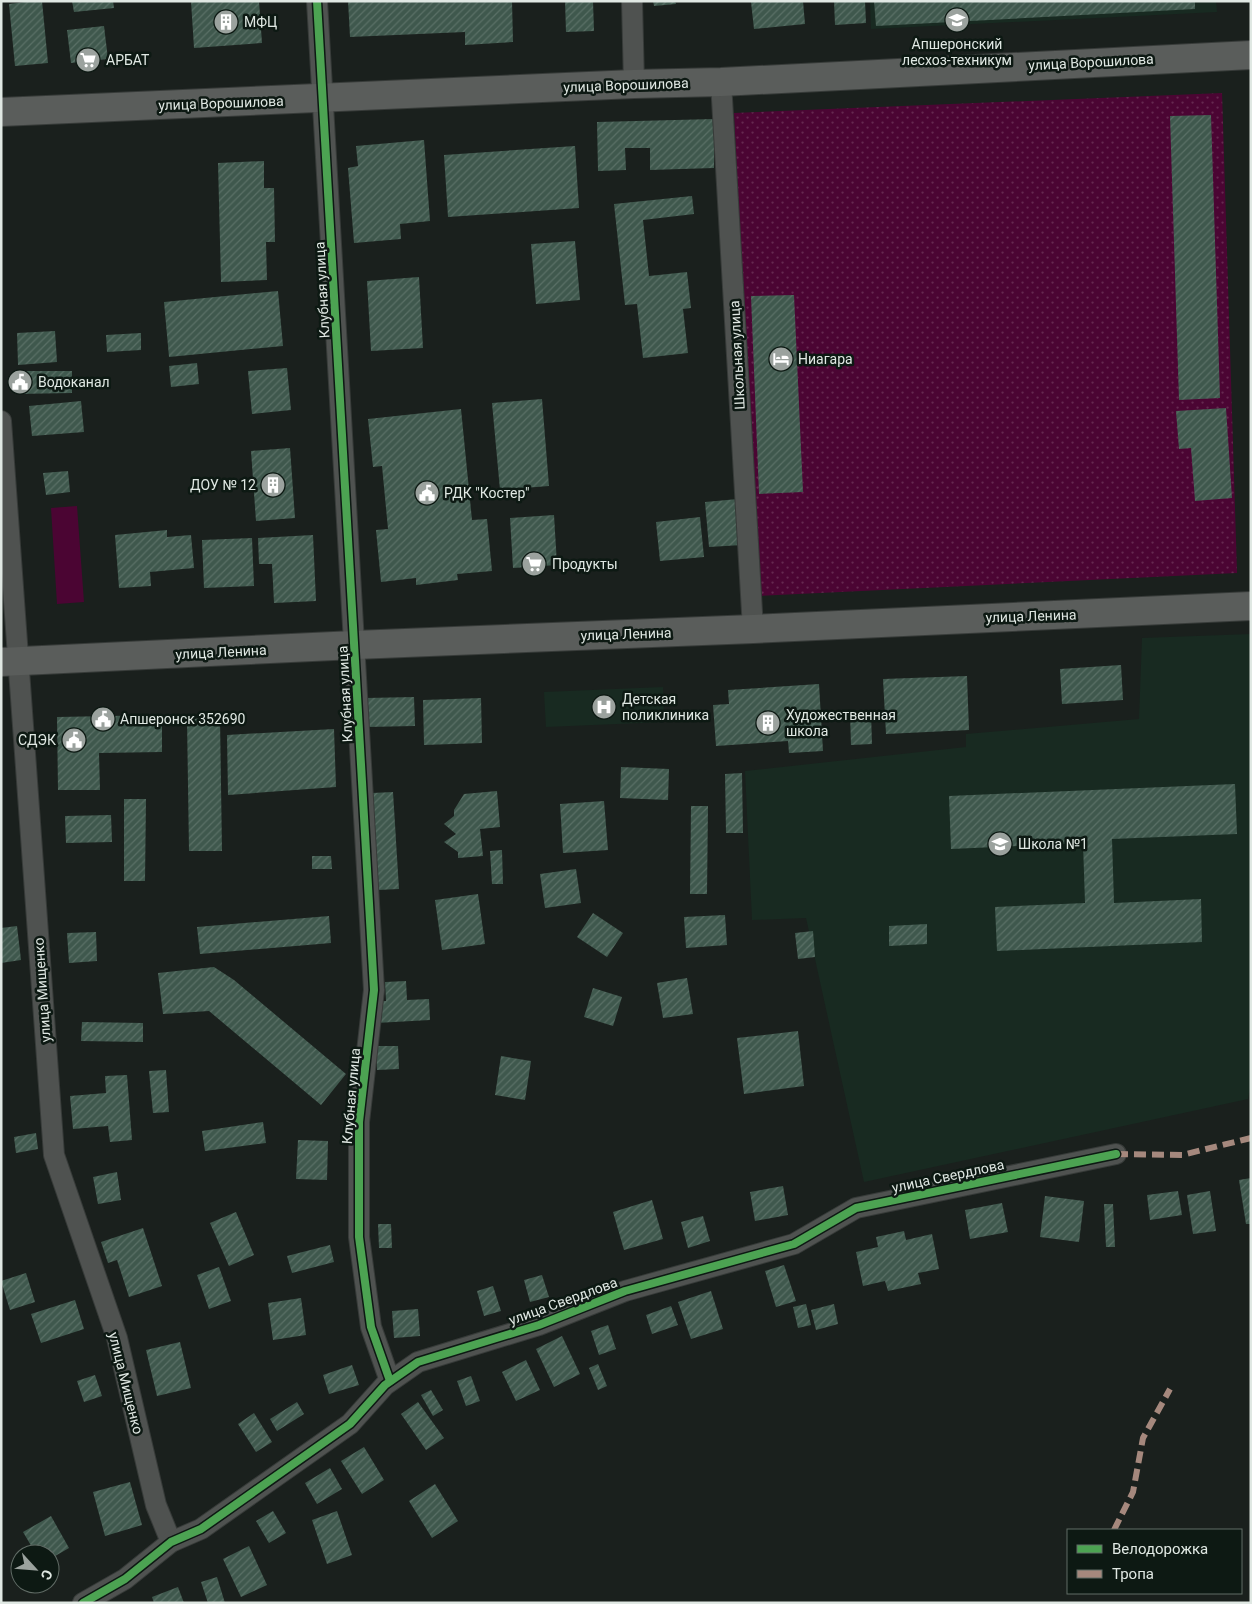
<svg xmlns="http://www.w3.org/2000/svg" width="1252" height="1604" font-family="Roboto,sans-serif">
  <style>
    .built { fill: #182a21 }
    .green { fill: url(#green-dots) }
    .pitch { fill: #4b0533 }
    .building { fill: url(#building-hatch) }
    .lines { fill: none; stroke-linecap: round; stroke-linejoin: round }
    .minor-casing { stroke: #373b39; stroke-width: 22 }
    .secondary-casing { stroke: #373b39; stroke-width: 30 }
    .minor { stroke: #4f5250; stroke-width: 20 }
    .secondary { stroke: #5a5d5b; stroke-width: 28 }
    .quiet { stroke: #a5887d; stroke-width: 6; stroke-dasharray: 12 6; stroke-linecap: butt }
    .cycleway-casing { stroke: #0d1913; stroke-width: 11 }
    .cycleway { stroke: #4ca352; stroke-width: 8 }
    .labels { text-anchor: middle; dominant-baseline: central; stroke-width: 5; stroke-linejoin: round; paint-order: stroke }
    .poi-label { font-size: 14px; fill: #e0e8e3; stroke: #0d1913; text-anchor: start }
    .street-label { font-size: 14px; fill: #e0e8e3; stroke: #0d1913 }
  </style>
  <defs>
    <pattern id="green-dots" width="8" height="8" patternUnits="userSpaceOnUse" patternTransform="scale(1.25)"><rect width="8" height="8" fill="#4b0533"/><path d="M2 2h.1M6 6h.1" fill="none" stroke="#652950" stroke-width="1.8" stroke-linecap="round"/></pattern>
    <pattern id="building-hatch" width="6" height="6" patternUnits="userSpaceOnUse" patternTransform="scale(1.25)"><rect width="6" height="6" fill="#3f584d"/><path d="M-1 1l2-2M0 6l6-6M5 7l2-2" fill="none" stroke="#5a7066"/></pattern>
  </defs>
  <rect width="100%" height="100%" fill="#1a201d"/>
  <!-- built -->
  <g class="built">
    <path d="M870,1H1216L1217,12L871,29Z"/>
    <path d="M1251,634V1083L1248,1099L864,1182L806,918L752,920L745,771L966,747V734L1139,719L1142,638Z"/>
    <path d="M663,687L664,722L546,727L544,692Z"/>
  </g>
  <!-- green -->
  <path class="green" d="M1222,93L1237,573L757,596L734,113Z"/>
  <!-- pitch -->
  <path class="pitch" d="M77,506L84,602L57,604L51,508Z"/>
  <!-- building -->
  <g class="building">
    <path d="M32,1H42L48,63L15,66L9,4Z"/>
    <path d="M72,1H113L114,8L74,12Z"/>
    <path d="M191,1H259L262,43L194,48Z"/>
    <path d="M348,1H512L513,42L465,45V32L350,37Z"/>
    <path d="M565,1H593L594,31L566,32Z"/>
    <path d="M653,1H675L676,4L654,6Z"/>
    <path d="M803,1L805,24L754,29L751,2Z"/>
    <path d="M834,1H865L866,23L835,25Z"/>
    <path d="M874,1H1195V9L876,26Z"/>
    <path d="M104,26L108,59L71,63L67,30Z"/>
    <path d="M1211,115L1220,398L1179,400L1170,116Z"/>
    <path d="M714,119V168L650,170V148H625L626,170L598,171L597,122Z"/>
    <path d="M424,140L430,221L400,224L401,239L354,243L348,168L358,166L356,146Z"/>
    <path d="M575,146L579,208L448,217L444,155Z"/>
    <path d="M264,161V188H274L275,242H266L267,280L221,282L218,163Z"/>
    <path d="M692,196L694,214L643,220L649,276L687,272L691,308L683,309L688,353L643,358L637,304L625,305L614,204Z"/>
    <path d="M575,241L580,300L536,304L531,244Z"/>
    <path d="M419,277L423,348L371,351L367,281Z"/>
    <path d="M278,291L283,346L169,357L164,302Z"/>
    <path d="M794,295L803,492L759,494L751,296Z"/>
    <path d="M55,331L57,362L18,365L17,333Z"/>
    <path d="M141,333V350L107,352L106,335Z"/>
    <path d="M197,363L199,384L171,387L169,366Z"/>
    <path d="M287,368L291,410L252,414L248,371Z"/>
    <path d="M17,371H72V393L17,394Z"/>
    <path d="M542,399L549,486L500,490L492,403Z"/>
    <path d="M81,401L84,432L32,436L29,406Z"/>
    <path d="M1226,408L1232,498L1195,501L1191,448L1179,449L1176,411Z"/>
    <path d="M461,409L472,520L487,519L492,571L457,574L458,580L416,585V578L381,582L376,530L388,529L382,466L373,467L368,419Z"/>
    <path d="M290,448L295,518L256,521L251,451Z"/>
    <path d="M68,471L70,492L46,495L43,473Z"/>
    <path d="M738,499L742,545L709,547L705,502Z"/>
    <path d="M554,515L557,565L513,568L510,518Z"/>
    <path d="M700,517L704,557L660,561L656,522Z"/>
    <path d="M167,530V537L191,535L194,568L150,572L151,586L119,588L115,535Z"/>
    <path d="M313,535L316,601L274,603L272,564H259L258,538Z"/>
    <path d="M252,538L254,586L204,588L202,540Z"/>
    <path d="M1121,665L1123,700L1062,704L1060,669Z"/>
    <path d="M967,676L969,730L886,734L883,679Z"/>
    <path d="M819,684L823,751L789,753L788,741L716,746L713,705L729,704L728,690Z"/>
    <path d="M414,697L415,726L367,727L366,698Z"/>
    <path d="M481,698L482,743L424,745L423,700Z"/>
    <path d="M871,713L872,744L851,745L850,714Z"/>
    <path d="M162,715V752L99,753L100,790H58L57,717Z"/>
    <path d="M220,718L222,851H189L187,719Z"/>
    <path d="M334,729L336,787L228,795L227,735Z"/>
    <path d="M621,767L669,769L668,800L620,798Z"/>
    <path d="M742,773L743,833H726L725,774Z"/>
    <path d="M1235,784L1237,834L1112,839L1114,903L1201,899L1202,942L997,951L995,907L1085,903L1083,843L951,849L949,796Z"/>
    <path d="M497,791L500,827L480,829L483,856L458,858V852L444,842L456,834L444,824L454,816V810L464,794Z"/>
    <path d="M393,792L399,889L378,890L372,793Z"/>
    <path d="M124,799H146L145,881H124Z"/>
    <path d="M604,801L608,850L563,853L560,804Z"/>
    <path d="M691,806H708L707,894H690Z"/>
    <path d="M111,815L112,842L66,843L65,816Z"/>
    <path d="M502,850L503,884H492L490,851Z"/>
    <path d="M312,856H331L332,869H312Z"/>
    <path d="M576,869L581,903L545,908L540,874Z"/>
    <path d="M478,894L485,944L442,950L435,900Z"/>
    <path d="M593,913L623,933L607,957L577,937Z"/>
    <path d="M725,915L727,945L686,948L684,917Z"/>
    <path d="M329,916L331,943L200,954L197,927Z"/>
    <path d="M927,924V944L889,946V926Z"/>
    <path d="M17,926L21,960L1,963V928Z"/>
    <path d="M813,931L815,957L798,959L795,933Z"/>
    <path d="M96,932L97,961L69,963L67,933Z"/>
    <path d="M214,967L234,980L346,1074L321,1105L209,1011L163,1014L158,973Z"/>
    <path d="M687,978L693,1014L663,1018L657,983Z"/>
    <path d="M406,981L407,1000L429,999L430,1020L376,1023L375,1001H386L385,982Z"/>
    <path d="M593,988L622,997L613,1026L584,1017Z"/>
    <path d="M82,1022L143,1023V1042L81,1041Z"/>
    <path d="M798,1031L804,1086L744,1094L737,1038Z"/>
    <path d="M376,1046H398L399,1069L377,1070Z"/>
    <path d="M501,1056L531,1061L525,1100L495,1095Z"/>
    <path d="M166,1070L169,1112L153,1113L149,1071Z"/>
    <path d="M127,1075L132,1140L110,1142L108,1126L73,1129L70,1096L106,1093L105,1076Z"/>
    <path d="M263,1122L266,1143L205,1151L202,1131Z"/>
    <path d="M36,1133L38,1149L16,1153L14,1137Z"/>
    <path d="M298,1140L328,1141L327,1180L296,1179Z"/>
    <path d="M117,1172L121,1200L98,1204L93,1177Z"/>
    <path d="M1251,1178V1224H1246L1239,1180Z"/>
    <path d="M783,1186L788,1215L755,1221L750,1192Z"/>
    <path d="M1178,1191L1182,1215L1150,1220L1147,1195Z"/>
    <path d="M1210,1191L1216,1231L1193,1234L1187,1195Z"/>
    <path d="M1045,1196L1084,1201L1079,1242L1040,1237Z"/>
    <path d="M652,1200L663,1239L624,1250L613,1212Z"/>
    <path d="M1002,1203L1008,1232L970,1239L965,1210Z"/>
    <path d="M1104,1204H1113L1115,1247H1106Z"/>
    <path d="M236,1212L254,1255L229,1266L210,1223Z"/>
    <path d="M703,1216L710,1241L688,1248L681,1222Z"/>
    <path d="M378,1224H391L392,1248H379Z"/>
    <path d="M143,1228L162,1286L129,1297L117,1260L108,1263L101,1242Z"/>
    <path d="M904,1231L906,1240L932,1234L939,1269L918,1273L921,1284L888,1291L885,1281L863,1286L856,1252L878,1247L876,1237Z"/>
    <path d="M330,1245L334,1262L292,1273L287,1256Z"/>
    <path d="M784,1265L796,1301L776,1307L765,1271Z"/>
    <path d="M219,1267L231,1301L209,1309L197,1275Z"/>
    <path d="M26,1273L35,1302L10,1310L1,1281Z"/>
    <path d="M542,1275L549,1297L530,1302L524,1280Z"/>
    <path d="M493,1286L501,1311L484,1316L477,1291Z"/>
    <path d="M711,1291L723,1329L691,1339L678,1302Z"/>
    <path d="M301,1298L306,1335L273,1340L268,1303Z"/>
    <path d="M75,1300L84,1329L41,1343L31,1314Z"/>
    <path d="M806,1304L811,1325L798,1328L793,1307Z"/>
    <path d="M834,1304L838,1324L816,1330L811,1310Z"/>
    <path d="M671,1306L678,1325L652,1334L646,1315Z"/>
    <path d="M418,1309L420,1336L394,1338L392,1311Z"/>
    <path d="M608,1325L616,1349L599,1355L591,1331Z"/>
    <path d="M562,1336L580,1374L554,1387L536,1349Z"/>
    <path d="M180,1342L191,1388L157,1396L146,1350Z"/>
    <path d="M526,1360L540,1390L516,1401L502,1372Z"/>
    <path d="M598,1364L607,1386L598,1390L589,1368Z"/>
    <path d="M352,1365L359,1385L329,1394L323,1375Z"/>
    <path d="M95,1375L102,1396L84,1402L77,1381Z"/>
    <path d="M471,1376L480,1401L466,1406L457,1381Z"/>
    <path d="M431,1390L443,1410L433,1416L421,1395Z"/>
    <path d="M297,1402L304,1414L277,1431L270,1419Z"/>
    <path d="M418,1402L444,1438L426,1450L401,1414Z"/>
    <path d="M254,1413L272,1442L256,1452L238,1424Z"/>
    <path d="M364,1447L384,1480L362,1494L341,1461Z"/>
    <path d="M330,1468L342,1489L317,1504L305,1483Z"/>
    <path d="M130,1482L142,1525L105,1536L93,1492Z"/>
    <path d="M435,1484L458,1521L432,1538L409,1501Z"/>
    <path d="M273,1511L286,1533L269,1543L256,1521Z"/>
    <path d="M337,1511L352,1555L327,1564L312,1520Z"/>
    <path d="M51,1516L69,1548L50,1559V1554H36L23,1532Z"/>
    <path d="M249,1546L267,1585L241,1597L223,1559Z"/>
    <path d="M217,1577L225,1603H208L201,1582Z"/>
    <path d="M178,1587L184,1603H154L152,1597Z"/>
  </g>
  <g class="lines">
    <defs>
      <g id="minor">
        <path d="M317,1L374,990L359,1122V1237L371,1327L390,1381"/>
        <path d="M632,1L634,84"/>
        <path d="M721,82L753,629"/>
        <path d="M1,421L54,1155L117,1338L156,1505L171,1542"/>
        <path d="M83,1603L125,1579L171,1542L201,1529L350,1424L385,1385L418,1362L539,1325L625,1291L794,1244L856,1208L1116,1154"/>
      </g>
      <g id="secondary">
        <path d="M1,112L634,84L721,82L1251,55"/>
        <path d="M1,662L355,645L753,629L1251,606"/>
      </g>
    </defs>
    <!-- minor casing -->
    <use href="#minor" class="minor-casing"/>
    <!-- secondary casing -->
    <use href="#secondary" class="secondary-casing"/>
    <!-- minor -->
    <use href="#minor" class="minor"/>
    <!-- secondary -->
    <use href="#secondary" class="secondary"/>
    <!-- quiet -->
    <g class="quiet">
      <path d="M1116,1154L1182,1155L1251,1138"/>
      <path d="M1114,1530L1133,1492L1143,1438L1170,1389"/>
    </g>
    <defs>
      <g id="cycleway">
        <path d="M317,1L374,990L359,1122V1237L371,1327L390,1381"/>
        <path d="M83,1603L125,1579L171,1542L201,1529L350,1424L385,1385L418,1362L539,1325L625,1291L794,1244L856,1208L1116,1154"/>
      </g>
    </defs>
    <!-- cycleway casing -->
    <use href="#cycleway" class="cycleway-casing"/>
    <!-- cycleway -->
    <use href="#cycleway" class="cycleway"/>
  </g>
  <!-- icons -->
  <defs>
    <symbol id="university-disc" viewBox="-11 -11 22 22"><circle r="9.5" fill="#9ba29e" stroke="#0d1913"/><path d="M0-5L7-2L0 1L-7-2ZM-4 1L0 2.5L4 1V4Q0 6-4 4Z" fill="#fff"/></symbol>
    <symbol id="building-disc" viewBox="-11 -11 22 22"><circle r="9.5" fill="#9ba29e" stroke="#0d1913"/><path d="M-4-6H4V6H1V3H-1V6H-4ZM-2.5-4.3h1.7v1.8h-1.7ZM.8-4.3h1.7v1.8H.8ZM-2.5-1h1.7V.8h-1.7ZM.8-1h1.7V.8H.8Z" fill="#fff"/></symbol>
    <symbol id="supermarket-disc" viewBox="-11 -11 22 22"><circle r="9.5" fill="#9ba29e" stroke="#0d1913"/><path d="M-6-5.5h2.5l.6 2H6L4.5 2H-2.5L-4.4-4H-6ZM-1.5 3.2a1.3 1.3 0 1 0 .1 0ZM3 3.2a1.3 1.3 0 1 0 .1 0Z" fill="#fff"/></symbol>
    <symbol id="hotel-disc" viewBox="-11 -11 22 22"><circle r="9.5" fill="#9ba29e" stroke="#0d1913"/><path d="M-6-4.5h1.5V1H6V5H4.5V3h-9V5H-6ZM-4 0a1.8 1.8 0 1 1 3.6 0ZM.5 0V-2.5h3Q6-2.5 6 0Z" fill="#fff"/></symbol>
    <symbol id="civic-disc" viewBox="-11 -11 22 22"><circle r="9.5" fill="#9ba29e" stroke="#0d1913"/><path d="M-.6-6.5H3V-4.5H.6V-3L4-1V1h2V6H-6V1h2V-1L-.6-3ZM-1.2 2.5V6h2.4V2.5Z" fill="#fff"/></symbol>
    <symbol id="hospital-disc" viewBox="-11 -11 22 22"><circle r="9.5" fill="#9ba29e" stroke="#0d1913"/><path d="M-5-5h3v3.5h4V-5h3V5h-3V1.5h-4V5h-3Z" fill="#fff"/></symbol>
    <symbol id="school-disc" viewBox="-11 -11 22 22"><circle r="9.5" fill="#9ba29e" stroke="#0d1913"/><path d="M0-5L7-2L0 1L-7-2ZM-4 1L0 2.5L4 1V4Q0 6-4 4Z" fill="#fff"/></symbol>
  </defs>
  <g fill-rule="evenodd">
    <use href="#university-disc" x="943" y="6" width="28" height="28"/>
    <use href="#building-disc" x="212" y="8" width="28" height="28"/>
    <use href="#supermarket-disc" x="74" y="46" width="28" height="28"/>
    <use href="#hotel-disc" x="767" y="345" width="28" height="28"/>
    <use href="#civic-disc" x="6" y="368" width="28" height="28"/>
    <use href="#building-disc" x="259" y="471" width="28" height="28"/>
    <use href="#civic-disc" x="413" y="479" width="28" height="28"/>
    <use href="#supermarket-disc" x="520" y="550" width="28" height="28"/>
    <use href="#hospital-disc" x="590" y="693" width="28" height="28"/>
    <use href="#civic-disc" x="89" y="705" width="28" height="28"/>
    <use href="#building-disc" x="754" y="709" width="28" height="28"/>
    <use href="#civic-disc" x="60" y="726" width="28" height="28"/>
    <use href="#school-disc" x="986" y="830" width="28" height="28"/>
  </g>
  <g class="labels">
    <!-- poi labels -->
    <g class="poi-label">
      <text x="244" y="22">МФЦ</text>
      <text x="957" y="44" text-anchor="middle">Апшеронский<tspan x="957" dy="16">лесхоз-техникум</tspan></text>
      <text x="106" y="60">АРБАТ</text>
      <text x="798" y="359">Ниагара</text>
      <text x="38" y="382">Водоканал</text>
      <text x="256" y="485" text-anchor="end">ДОУ № 12</text>
      <text x="444" y="493">РДК "Костер"</text>
      <text x="552" y="564">Продукты</text>
      <text x="622" y="699">Детская<tspan x="622" dy="16">поликлиника</tspan></text>
      <text x="786" y="715">Художественная<tspan x="786" dy="16">школа</tspan></text>
      <text x="120" y="719">Апшеронск 352690</text>
      <text x="56" y="740" text-anchor="end">СДЭК</text>
      <text x="1018" y="844">Школа №1</text>
    </g>
    <!-- street labels -->
    <g class="street-label">
      <text transform="translate(1091 62) rotate(-3)">улица Ворошилова</text>
      <text transform="translate(626 85) rotate(-2)">улица Ворошилова</text>
      <text transform="translate(221 103) rotate(-2)">улица Ворошилова</text>
      <text transform="translate(322 290) rotate(-93)">Клубная улица</text>
      <text transform="translate(737 355) rotate(-93)">Школьная улица</text>
      <text transform="translate(1031 616) rotate(-2)">улица Ленина</text>
      <text transform="translate(626 634) rotate(-2)">улица Ленина</text>
      <text transform="translate(221 652) rotate(-3)">улица Ленина</text>
      <text transform="translate(345 694) rotate(-93)">Клубная улица</text>
      <text transform="translate(42 990) rotate(-94)">улица Мищенко</text>
      <text transform="translate(351 1096) rotate(-85)">Клубная улица</text>
      <text transform="translate(948 1176) rotate(-12)">улица Свердлова</text>
      <text transform="translate(563 1301) rotate(-20)">улица Свердлова</text>
      <text transform="translate(126 1383) rotate(76)">улица Мищенко</text>
    </g>
  </g>
  <!-- border -->
  <rect width="1252" height="1604" fill="none" stroke="#e0e8e3" stroke-width="5"/>
  <!-- legend -->
  <rect x="1067" y="1529" width="175" height="65" fill="#0d1913" stroke="#616c66"/>
  <rect x="1077" y="1545" width="25" height="8" fill="#4ca352" stroke="#616c66"/>
  <text x="1112" y="1554" font-size="15" fill="#e0e8e3">Велодорожка</text>
  <rect x="1077" y="1570" width="25" height="8" fill="#a5887d" stroke="#616c66"/>
  <text x="1112" y="1579" font-size="15" fill="#e0e8e3">Тропа</text>
  <!-- north arrow -->
  <g transform="translate(35 1569) rotate(116)"><circle r="24" fill="#0d1913" stroke="#616c66"/>
  <path d="M0-4L9 19L0 12L-9 19Z" fill="#9ba29e"/>
  <text y="-8" font-size="14" font-weight="bold" text-anchor="middle" fill="#e0e8e3">С</text>
  </g>
</svg>
